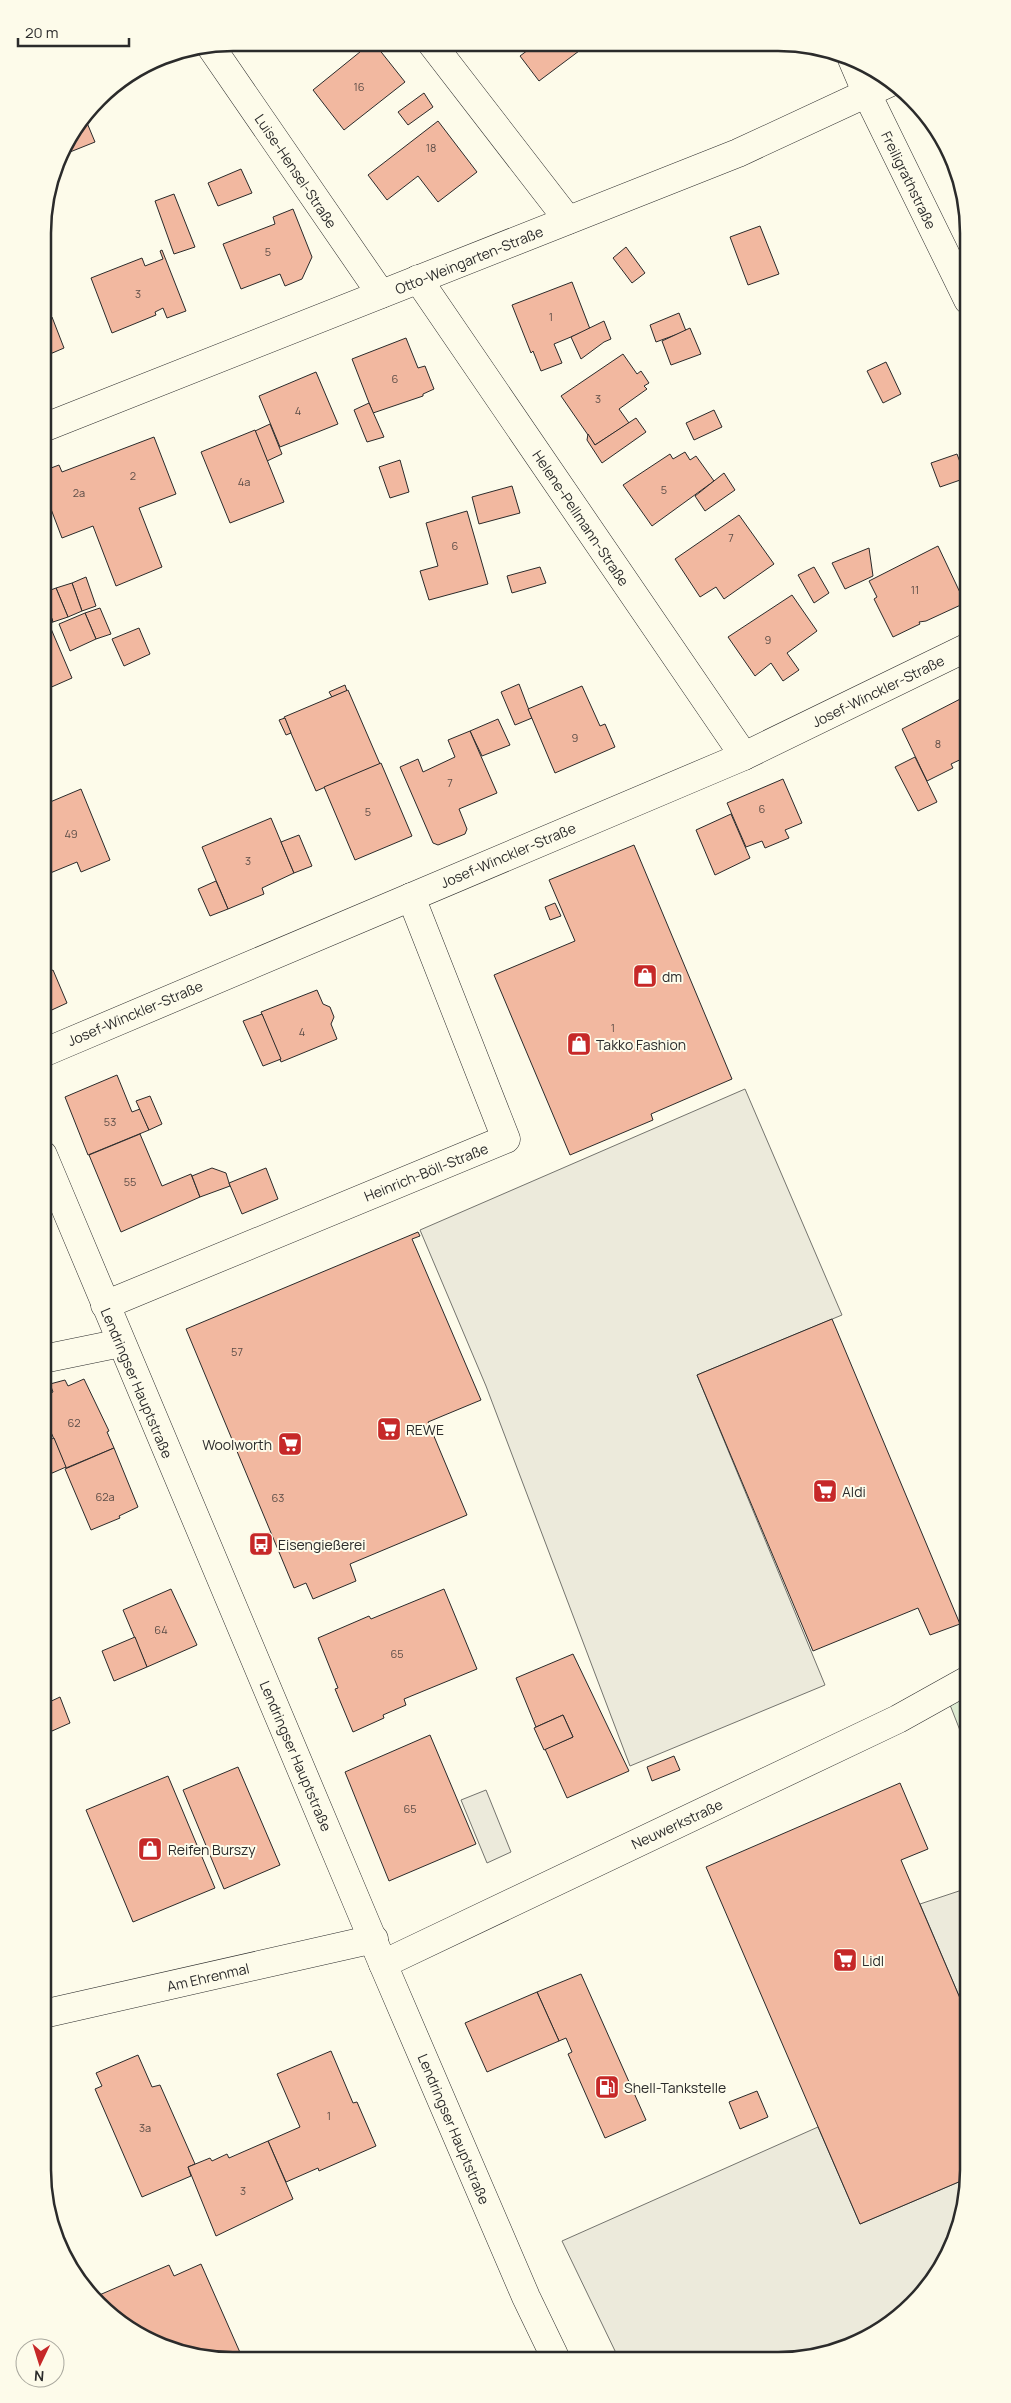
<svg xmlns="http://www.w3.org/2000/svg" width="1011" height="2403" font-family="Manrope,sans-serif">
  <style>
    .green { fill: #deebd1; stroke: #74746e }
    .parking { fill: #eceadb; stroke: #74746e }
    .building { fill: #f2b8a0; stroke: #2b2b2b }
    .lines { fill: none; stroke-linecap: round; stroke-linejoin: round }
    .street-casing { stroke: #2b2b2b; stroke-width: 29 }
    .street { stroke: #fdfbea; stroke-width: 28 }
    .labels { text-anchor: middle; dominant-baseline: central; stroke-width: 4; stroke-linejoin: round; paint-order: stroke }
    .number-label { font-size: 11px; fill: #5d4e48 }
    .street-label { font-size: 14px; fill: #2b2b2b; stroke: #fdfbea }
    .poi-label { font-size: 14px; fill: #2b2b2b; stroke: #fdfbea; text-anchor: start }
    .rim { fill: none; stroke: #2b2b2b; stroke-width: 2.5 }
  </style>
  <rect width="100%" height="100%" fill="#fdfbea"/>
  <!-- green -->
  <path class="green" d="M968,1680V1751L945,1692Z"/>
  <!-- parking -->
  <g class="parking">
    <path d="M745,1089L842,1315L697,1375L825,1685L630,1766L486,1386L420,1230Z"/>
    <path d="M486,1790L511,1852L487,1863L461,1800Z"/>
    <path d="M968,1888V2017L920,1904Z"/>
    <path d="M818,2127L860,2224L968,2178L958,2232L929,2286L884,2329L827,2354L617,2355L562,2241Z"/>
  </g>
  <!-- building -->
  <g class="building">
    <path d="M371,43H374L405,82L344,130L313,90Z"/>
    <path d="M536,44L587,45L539,81L520,56Z"/>
    <path d="M424,93L433,107L408,125L398,112Z"/>
    <path d="M85,118L95,142L60,156L62,148Z"/>
    <path d="M438,121L477,172L438,202L418,176L387,200L368,175Z"/>
    <path d="M241,169L252,193L218,206L208,183Z"/>
    <path d="M174,194L195,247L174,254L155,201Z"/>
    <path d="M293,209L312,257L302,279L285,286L280,274L241,289L223,244L275,224L273,217Z"/>
    <path d="M760,226L779,274L748,285L730,237Z"/>
    <path d="M626,247L645,273L632,283L613,258Z"/>
    <path d="M162,250L186,311L167,318L163,308L155,312L156,315L112,333L91,278L142,258L145,266L163,259L160,251Z"/>
    <path d="M572,282L590,329L554,344L562,363L541,371L533,351L531,353L512,305Z"/>
    <path d="M679,313L686,331L656,342L650,325Z"/>
    <path d="M52,317L64,348L43,357V321Z"/>
    <path d="M604,321L611,339L604,342L581,359L571,337Z"/>
    <path d="M690,328L701,354L671,365L662,341Z"/>
    <path d="M406,338L418,368L425,366L434,389L423,394V396L373,413L352,359Z"/>
    <path d="M623,354L637,374L641,371L649,383L644,386L647,389L619,409L629,423L595,445L561,396Z"/>
    <path d="M886,362L901,394L883,403L867,371Z"/>
    <path d="M316,372L338,424L280,447L259,396Z"/>
    <path d="M369,403L384,437L367,442L354,410Z"/>
    <path d="M714,410L722,427L694,440L686,423Z"/>
    <path d="M636,418L646,432L602,463L587,440L588,434L595,445Z"/>
    <path d="M270,424L282,454L267,461L255,431Z"/>
    <path d="M255,430L284,502L230,523L201,452Z"/>
    <path d="M154,437L176,494L139,508L162,567L116,586L93,526L62,538L43,488V471L59,465L62,472Z"/>
    <path d="M685,452L690,460L696,456L714,481L652,526L623,485L670,454L673,459Z"/>
    <path d="M957,454L966,478L940,487L931,463Z"/>
    <path d="M400,460L409,492L390,498L379,467Z"/>
    <path d="M724,473L735,490L705,511L695,496Z"/>
    <path d="M512,486L520,513L479,524L472,497Z"/>
    <path d="M467,511L488,584L429,600L420,571L438,566L426,523Z"/>
    <path d="M739,515L774,564L724,599L716,587L700,597L675,559Z"/>
    <path d="M938,546L965,603L926,621L919,622L920,624L893,637L874,599L877,597L869,581Z"/>
    <path d="M869,548L873,576L845,589L832,563Z"/>
    <path d="M540,567L546,583L512,593L507,576Z"/>
    <path d="M814,567L829,593L814,603L798,575Z"/>
    <path d="M86,577L96,606L82,611L72,583Z"/>
    <path d="M72,583L82,611L68,617L56,588Z"/>
    <path d="M56,588L68,617L53,622L43,593Z"/>
    <path d="M43,594L53,622L43,626Z"/>
    <path d="M792,595L817,631L787,653L799,670L783,681L771,663L755,676L728,637Z"/>
    <path d="M100,608L111,634L96,639L85,613Z"/>
    <path d="M85,613L96,639L70,651L59,624Z"/>
    <path d="M49,624L72,678L47,689L43,683V626Z"/>
    <path d="M139,628L150,654L124,666L112,639Z"/>
    <path d="M519,684L532,718L515,725L501,692Z"/>
    <path d="M345,685L347,691L332,697L329,692Z"/>
    <path d="M582,686L600,726L605,724L615,747L555,773L528,709Z"/>
    <path d="M348,690L380,764L316,791L284,717Z"/>
    <path d="M968,695V756L951,764L953,768L927,781L902,729Z"/>
    <path d="M285,718L291,733L286,735L279,720Z"/>
    <path d="M498,719L510,745L482,756L470,731Z"/>
    <path d="M470,731L497,793L459,809L467,829L465,834L438,845L433,843L400,767L418,759L423,772L455,757L448,740Z"/>
    <path d="M915,757L937,802L918,811L895,767Z"/>
    <path d="M381,763L412,836L355,860L324,787Z"/>
    <path d="M783,779L802,823L785,830L789,838L765,848L762,841L746,847L727,803Z"/>
    <path d="M81,789L110,860L81,872L77,862L43,876V805Z"/>
    <path d="M731,814L750,858L715,875L696,830Z"/>
    <path d="M271,818L294,873L262,888L264,894L228,909L202,847Z"/>
    <path d="M299,835L312,866L294,873L281,842Z"/>
    <path d="M634,845L732,1079L651,1114L653,1120L570,1155L494,975L575,941L549,880Z"/>
    <path d="M216,881L228,909L210,916L198,889Z"/>
    <path d="M555,903L561,916L550,920L545,907Z"/>
    <path d="M53,970L67,1003L43,1014V974Z"/>
    <path d="M317,990L323,1004L330,1007L334,1017L331,1024L337,1039L281,1062L261,1012Z"/>
    <path d="M262,1014L281,1059L263,1066L243,1021Z"/>
    <path d="M117,1075L132,1112L140,1109L149,1130L88,1155L65,1097Z"/>
    <path d="M150,1096L162,1124L149,1130L136,1101Z"/>
    <path d="M140,1134L162,1186L191,1174L200,1197L121,1232L89,1155Z"/>
    <path d="M212,1168L226,1173L230,1186L200,1197L192,1176Z"/>
    <path d="M266,1168L278,1199L242,1214L229,1183Z"/>
    <path d="M418,1232L420,1236L412,1239L481,1400L428,1422L467,1515L350,1564L356,1581L313,1599L306,1583L294,1588L186,1329Z"/>
    <path d="M832,1319L960,1624L930,1635L918,1608L813,1651L697,1375Z"/>
    <path d="M84,1379L109,1431L107,1432L114,1448L66,1468L48,1425L43,1427V1397L53,1392L50,1384L65,1380L68,1386Z"/>
    <path d="M54,1438L66,1467L43,1477V1443Z"/>
    <path d="M114,1448L138,1507L119,1516L120,1518L91,1530L65,1469Z"/>
    <path d="M171,1589L197,1645L147,1667L123,1610Z"/>
    <path d="M444,1589L477,1669L404,1699L406,1705L383,1715L384,1718L353,1732L335,1689L338,1688L318,1638L369,1616L371,1619Z"/>
    <path d="M135,1637L147,1667L114,1681L102,1651Z"/>
    <path d="M573,1654L629,1771L567,1798L545,1749L573,1737L563,1715L536,1727L516,1678Z"/>
    <path d="M60,1697L70,1723L43,1735V1705Z"/>
    <path d="M563,1715L573,1737L544,1750L534,1728Z"/>
    <path d="M430,1735L476,1844L389,1881L345,1772Z"/>
    <path d="M674,1756L680,1770L652,1781L647,1767Z"/>
    <path d="M238,1767L280,1865L224,1889L183,1790Z"/>
    <path d="M168,1776L215,1888L133,1922L86,1810Z"/>
    <path d="M900,1783L928,1849L901,1860L968,2017V2178L860,2224L706,1867Z"/>
    <path d="M581,1974L646,2120L605,2138L568,2054L572,2052L566,2038L559,2041L537,1992Z"/>
    <path d="M537,1992L559,2041L487,2072L465,2023Z"/>
    <path d="M331,2051L353,2103L357,2102L376,2146L319,2171L318,2168L286,2182L268,2141L300,2127L277,2074Z"/>
    <path d="M138,2055L152,2087L160,2085L195,2164L188,2167L191,2176L142,2197L95,2089L102,2086L96,2073Z"/>
    <path d="M757,2091L768,2117L740,2129L729,2102Z"/>
    <path d="M268,2141L293,2199L216,2236L188,2167L210,2158L212,2161L227,2154L229,2158Z"/>
    <path d="M52,2213L73,2257L66,2260L49,2219L48,2214Z"/>
    <path d="M201,2264L242,2357H196L148,2341L107,2313L97,2296L169,2265L174,2276Z"/>
  </g>
  <g class="lines">
    <defs>
      <g id="street">
        <path d="M432,44L568,220"/>
        <path d="M211,47L381,294"/>
        <path d="M852,59L867,94L968,300"/>
        <path d="M418,279L744,756"/>
        <path d="M43,428L738,153L891,82"/>
        <path d="M43,1053L744,756L968,647"/>
        <path d="M43,1155L383,1964L526,2297L554,2355"/>
        <path d="M105,1305L506,1139L411,897"/>
        <path d="M43,1359L121,1343"/>
        <path d="M383,1964L898,1719L968,1680"/>
        <path d="M43,2014L374,1939"/>
      </g>
    </defs>
    <!-- street casing -->
    <use href="#street" class="street-casing"/>
    <!-- street -->
    <use href="#street" class="street"/>
  </g>
  <!-- icons -->
  <defs>
    <symbol id="shop-square" viewBox="-11 -11 22 22"><rect x="-9" y="-9" width="18" height="18" rx="4" fill="#c62828" stroke="#fdfbea"/><path d="M-5-2.5h2.3a2.7 3.5 0 0 1 5.4 0H5L5.5 6h-11ZM-1.5-2.5h3a1.5 2.3 0 0 0-3 0Z" fill="#fff"/></symbol>
    <symbol id="supermarket-square" viewBox="-11 -11 22 22"><rect x="-9" y="-9" width="18" height="18" rx="4" fill="#c62828" stroke="#fdfbea"/><path d="M-6-5.5h2.5l.6 2H6L4.5 2H-2.5L-4.4-4H-6ZM-1.5 3.2a1.3 1.3 0 1 0 .1 0ZM3 3.2a1.3 1.3 0 1 0 .1 0Z" fill="#fff"/></symbol>
    <symbol id="bus-square" viewBox="-11 -11 22 22"><rect x="-9" y="-9" width="18" height="18" rx="4" fill="#c62828" stroke="#fdfbea"/><path d="M-5-6H5V4H4V6H2V4H-2V6H-4V4H-5ZM-3.5-4V0h7V-4ZM-3.5 1.2v1.5H-2V1.2ZM2 1.2v1.5H3.5V1.2Z" fill="#fff"/></symbol>
    <symbol id="fuel-square" viewBox="-11 -11 22 22"><rect x="-9" y="-9" width="18" height="18" rx="4" fill="#c62828" stroke="#fdfbea"/><path d="M-5.5-6h7V0h2V4h1.3V-2.5L3-4.5l.8-.8L6-3V5H2.5V1h-1V6h-7ZM-4.2-4.7v3.2H.2V-4.7Z" fill="#fff"/></symbol>
  </defs>
  <g fill-rule="evenodd">
    <use href="#shop-square" x="631" y="962" width="28" height="28"/>
    <use href="#shop-square" x="565" y="1030" width="28" height="28"/>
    <use href="#supermarket-square" x="375" y="1415" width="28" height="28"/>
    <use href="#supermarket-square" x="276" y="1430" width="28" height="28"/>
    <use href="#supermarket-square" x="811" y="1477" width="28" height="28"/>
    <use href="#bus-square" x="247" y="1530" width="28" height="28"/>
    <use href="#shop-square" x="136" y="1835" width="28" height="28"/>
    <use href="#supermarket-square" x="831" y="1946" width="28" height="28"/>
    <use href="#fuel-square" x="593" y="2073" width="28" height="28"/>
  </g>
  <g class="labels">
    <!-- number labels -->
    <g class="number-label">
      <text x="359" y="86">16</text>
      <text x="431" y="147">18</text>
      <text x="268" y="251">5</text>
      <text x="138" y="293">3</text>
      <text x="551" y="316">1</text>
      <text x="395" y="378">6</text>
      <text x="598" y="398">3</text>
      <text x="298" y="410">4</text>
      <text x="133" y="475">2</text>
      <text x="244" y="481">4a</text>
      <text x="664" y="489">5</text>
      <text x="79" y="492">2a</text>
      <text x="731" y="537">7</text>
      <text x="455" y="545">6</text>
      <text x="915" y="589">11</text>
      <text x="768" y="639">9</text>
      <text x="575" y="737">9</text>
      <text x="938" y="743">8</text>
      <text x="450" y="782">7</text>
      <text x="762" y="808">6</text>
      <text x="368" y="811">5</text>
      <text x="71" y="833">49</text>
      <text x="248" y="860">3</text>
      <text x="613" y="1027">1</text>
      <text x="302" y="1031">4</text>
      <text x="110" y="1121">53</text>
      <text x="130" y="1181">55</text>
      <text x="237" y="1351">57</text>
      <text x="74" y="1422">62</text>
      <text x="105" y="1496">62a</text>
      <text x="278" y="1497">63</text>
      <text x="161" y="1629">64</text>
      <text x="397" y="1653">65</text>
      <text x="410" y="1808">65</text>
      <text x="329" y="2115">1</text>
      <text x="145" y="2127">3a</text>
      <text x="243" y="2190">3</text>
    </g>
    <!-- street labels -->
    <g class="street-label">
      <text transform="translate(296 171) rotate(56)">Luise-Hensel-Straße</text>
      <text transform="translate(909 180) rotate(64)">Freiligrathstraße</text>
      <text transform="translate(469 260) rotate(-22)">Otto-Weingarten-Straße</text>
      <text transform="translate(581 518) rotate(56)">Helene-Pellmann-Straße</text>
      <text transform="translate(878 691) rotate(-26)">Josef-Winckler-Straße</text>
      <text transform="translate(508 855) rotate(-23)">Josef-Winckler-Straße</text>
      <text transform="translate(135 1013) rotate(-23)">Josef-Winckler-Straße</text>
      <text transform="translate(426 1172) rotate(-22)">Heinrich-Böll-Straße</text>
      <text transform="translate(137 1383) rotate(67)">Lendringser Hauptstraße</text>
      <text transform="translate(296 1756) rotate(67)">Lendringser Hauptstraße</text>
      <text transform="translate(677 1824) rotate(-25)">Neuwerkstraße</text>
      <text transform="translate(208 1977) rotate(-13)">Am Ehrenmal</text>
      <text transform="translate(454 2129) rotate(67)">Lendringser Hauptstraße</text>
    </g>
    <!-- poi labels -->
    <g class="poi-label">
      <text x="662" y="976">dm</text>
      <text x="596" y="1044">Takko Fashion</text>
      <text x="406" y="1429">REWE</text>
      <text x="272" y="1444" text-anchor="end">Woolworth</text>
      <text x="842" y="1491">Aldi</text>
      <text x="278" y="1544">Eisengießerei</text>
      <text x="168" y="1849">Reifen Burszy</text>
      <text x="862" y="1960">Lidl</text>
      <text x="624" y="2087">Shell-Tankstelle</text>
    </g>
  </g>
  <!-- crop -->
  <path d="M0 0H1011V2403H0ZM233 51H778A182 182 0 0 1 960 233V2170A182 182 0 0 1 778 2352H233A182 182 0 0 1 51 2170V233A182 182 0 0 1 233 51Z" fill="#fdfbea" fill-rule="evenodd"/>
  <path class="rim" d="M233 51H778A182 182 0 0 1 960 233V2170A182 182 0 0 1 778 2352H233A182 182 0 0 1 51 2170V233A182 182 0 0 1 233 51Z"/>
  <!-- north arrow -->
  <g transform="translate(40 2363) rotate(184)"><circle r="24" fill="#fdfbea" stroke="#a9a89e"/>
  <path d="M0-4L9 19L0 12L-9 19Z" fill="#c62828"/>
  <text y="-8" font-size="14" font-weight="bold" text-anchor="middle" fill="#2b2b2b">N</text>
  </g>
  <!-- scale -->
  <path d="M18 38v8h111v-8" fill="none" stroke="#2b2b2b" stroke-width="2.5"/>
  <text x="25" y="38" font-size="15" fill="#2b2b2b" stroke="#fdfbea" stroke-width="4" paint-order="stroke">20 m</text>
</svg>
